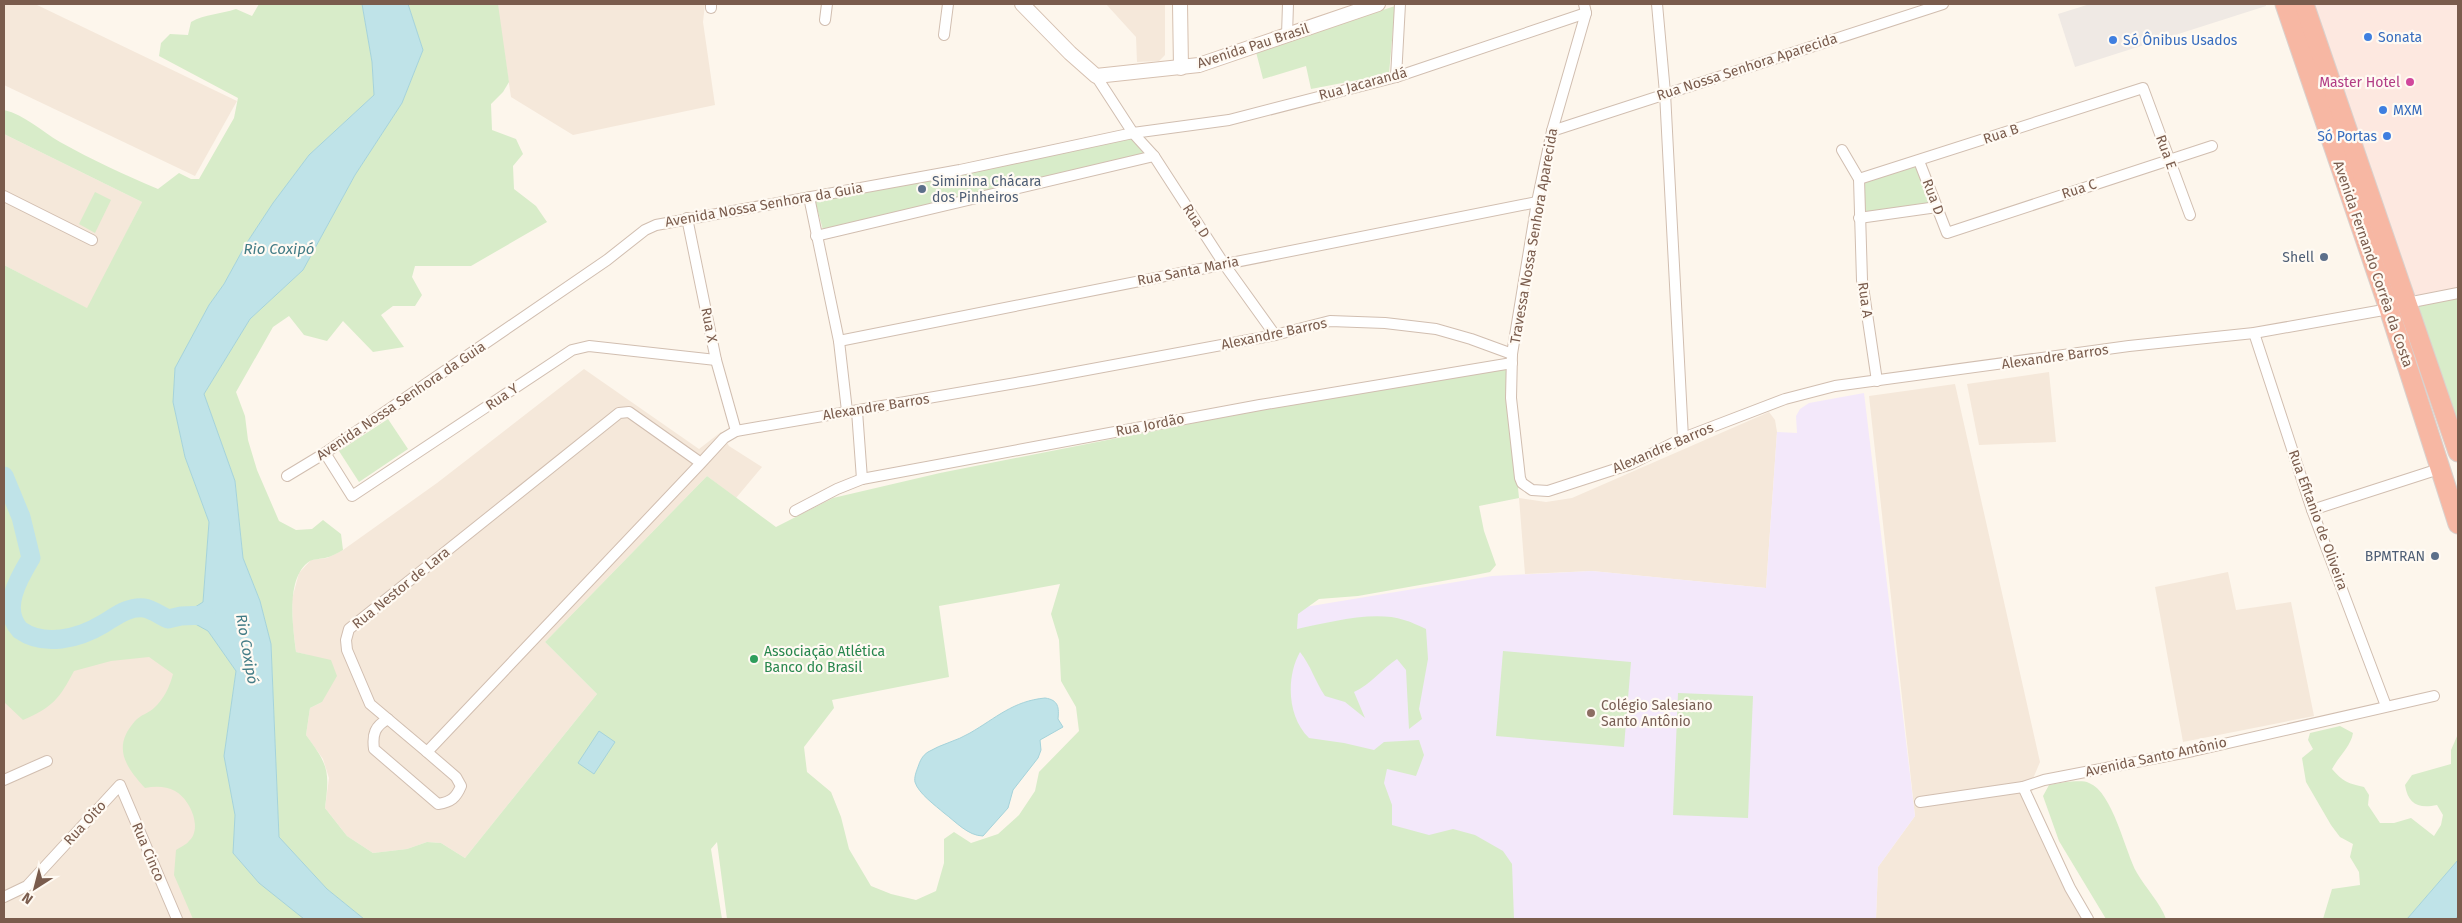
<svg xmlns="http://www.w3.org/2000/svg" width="2462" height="923" font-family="'Fira Sans',sans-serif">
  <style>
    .residential { fill: #f5e8da }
    .commercial { fill: #fde8e0 }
    .industrial { fill: #efe9e4 }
    .education { fill: #f3e8fa }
    .green { fill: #d8ecc9; fill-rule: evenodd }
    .water { fill: #bfe3e8; stroke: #a5d3da }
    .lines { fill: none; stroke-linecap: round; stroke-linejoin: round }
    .river { stroke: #bfe3e8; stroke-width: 19 }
    .street-casing { stroke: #d1beb0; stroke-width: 12 }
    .secondary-casing { stroke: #d6c0b0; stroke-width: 16 }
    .highway-casing { stroke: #dad1cd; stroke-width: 21 }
    .street { stroke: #fff; stroke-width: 10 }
    .secondary { stroke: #fff; stroke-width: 14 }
    .highway { stroke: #f7b7a3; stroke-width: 19 }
    .shop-dot { fill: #3f7fe0; stroke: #fffaf3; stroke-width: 2 }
    .hotel-dot { fill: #d1479c; stroke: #fffaf3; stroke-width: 2 }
    .service-dot { fill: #5c6f8a; stroke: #fffaf3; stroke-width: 2 }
    .leisure-dot { fill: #2e9e5b; stroke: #fffaf3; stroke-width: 2 }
    .education-dot { fill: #8d6e63; stroke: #fffaf3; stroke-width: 2 }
    .labels { text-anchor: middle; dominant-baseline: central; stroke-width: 4.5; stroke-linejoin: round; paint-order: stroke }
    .shop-label { font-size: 14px; fill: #366cbe; stroke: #fffaf3; text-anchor: start }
    .street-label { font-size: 14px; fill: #7a5c4d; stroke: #fffaf3 }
    .hotel-label { font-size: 14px; fill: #b23c85; stroke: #fffaf3; text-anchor: end }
    .service-label { font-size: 14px; fill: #4e5e75; stroke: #fffaf3; text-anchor: end }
    .leisure-label { font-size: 14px; fill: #27864d; stroke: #fffaf3; text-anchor: start }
    .education-label { font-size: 14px; fill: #785e54; stroke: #fffaf3; text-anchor: start }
    .water-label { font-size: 15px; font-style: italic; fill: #437c86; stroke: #fffaf3 }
  </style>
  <rect width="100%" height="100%" fill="#fdf6ec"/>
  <!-- residential -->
  <g class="residential">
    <path d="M4,4H35L237,101L195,176L4,85Z"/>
    <path d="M497,4H705L703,22L715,105L573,135L511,97Z"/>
    <path d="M1106,4H1165V55L1159,61L1137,62L1136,37Z"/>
    <path d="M4,134L142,202L88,309L4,265Z"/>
    <path d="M584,369L699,449L721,432L729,446L762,467L736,498L707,476L545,642L597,694L465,858L441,843L427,842L407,849L373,853L347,836L325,808L329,778L323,759L306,735L310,708L322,702L308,655L296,652L293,627L292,599L299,573L311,560L327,558L343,550L437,483Z"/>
    <path d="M2049,372L2056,442L1979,445L1967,384Z"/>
    <path d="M1955,384L2040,762L2024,800L2086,919H1876L1878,867L1915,816L1869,396Z"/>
    <path d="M1769,412L1775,420L1777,432L1766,588L1592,571L1525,574L1519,498L1546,502L1572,498Z"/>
    <path d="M4,476L134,609L337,919H4Z"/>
    <path d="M2228,572L2236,610L2291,602L2314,716L2183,742L2155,587Z"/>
  </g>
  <!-- commercial -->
  <path class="commercial" d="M2311,4H2458V289L2413,298Z"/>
  <!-- industrial -->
  <path class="industrial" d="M2090,4H2266V6L2075,67L2058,14Z"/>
  <!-- education -->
  <path class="education" d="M1864,393L1915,816L1878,867L1876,919H1266L1287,610L1492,576L1592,571L1766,588L1777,432L1797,433L1796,416L1800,409L1809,403Z"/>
  <!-- green -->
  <g class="green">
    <path d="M259,4H362L372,62L374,95L309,155L273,203L246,244L224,284L209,305L175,368L173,402L185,457L209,522L203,603L182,616L208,631L236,671L224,756L235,815L233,853L259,883L304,919H193L174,875L176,850C180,847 186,845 189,841C203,828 190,799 175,791C166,786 155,786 145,788C125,766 112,747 135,721C140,715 149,713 154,708C164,699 170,686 173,674L149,657L111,661L74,671C60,698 52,708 23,720L4,702V265L87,308L142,202L4,134V110C25,115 41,131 60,142C92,160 125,175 158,189L179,173L191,179H199L234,118L238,98L159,56L161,43L170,34L188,35L191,22C205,14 221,14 236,9L252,16Z"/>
    <path d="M408,4H498L509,82L503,92L491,104L492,130L516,139L523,154L513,166L514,189L536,206L547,222L471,266H415L412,277L422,295L415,306H393L381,315L404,347L373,352L343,321L327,341L304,335L289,316L273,327L236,392L245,416L248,440L257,470L279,521L296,530L312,529L323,520L341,534L343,550C337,553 331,557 325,558C321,559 314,559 310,561C285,577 293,627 296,652L331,660L337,676L322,702L310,708L306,735C328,765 330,770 325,808L347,836L373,853L407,849L427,842L441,843L465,858L597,694L545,642L707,476L776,527L833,498L940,473L1305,401L1506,367L1519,498L1479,506L1484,531L1496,565L1490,572L1465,577L1358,596L1319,599L1298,614L1297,629C1327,623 1374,610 1404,620C1412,622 1419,626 1426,629L1428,659L1419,709L1422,719L1409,729L1406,670L1397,659C1382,669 1371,684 1354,692L1365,718L1345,702L1325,696C1315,681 1311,666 1300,652C1286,677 1287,717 1309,738L1344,743L1374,750L1384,742L1419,740L1424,755L1416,776L1387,769L1384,783L1392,805V825L1429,835L1453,829L1475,835L1503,851L1512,864L1514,919H727L717,842L711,849L722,919H364L327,889L279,837L271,644L260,601L243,558L235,481L204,394L250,319L303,270L355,175L402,103L423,50ZM1060,584L1051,614L1059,640L1061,681L1076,707L1079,731L1039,772L1035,791L1019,815L998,834L971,843L954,832L944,839V863L936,891L916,900L891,894L871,886L849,849L841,817L831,792L807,772L804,747L834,708L832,700L949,677L939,606Z"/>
    <path d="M1395,6L1389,74L1311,89L1306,66L1263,79L1256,52Z"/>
    <path d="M1132,137L1146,153L823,230L815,201Z"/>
    <path d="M1918,166L1933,205L1863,215L1861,181Z"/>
    <path d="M95,192L111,200L95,233L79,224Z"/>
    <path d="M2458,297V431L2416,306Z"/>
    <path d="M388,419L408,449L359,482L339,451Z"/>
    <path d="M1503,651L1631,662L1624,747L1496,736Z"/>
    <path d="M1678,693L1753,696L1748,818L1673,815Z"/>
    <path d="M2340,726L2353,733C2351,746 2339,756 2332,769C2342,781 2349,784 2364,787L2369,795L2368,805L2380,823H2394L2411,818L2434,836L2441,825L2443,815L2437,805C2418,809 2408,804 2405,785L2412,775L2451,764V750L2458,734V860L2407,919H2323L2332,889L2360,885L2359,872L2350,857L2353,844L2340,837L2331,825L2306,782L2302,758L2313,749L2308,740L2310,733Z"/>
    <path d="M2066,782C2072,782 2083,780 2089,783C2113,792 2125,852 2137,873C2146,889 2160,902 2166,919H2106L2059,841L2043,796L2049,785Z"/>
  </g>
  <!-- water -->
  <g class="water">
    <path d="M362,4H408L423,50L402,103L355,175L303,270L250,319L204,394L235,481L243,558L260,601L271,644L279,837L327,889L364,919H304L259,883L233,853L235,815L224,756L236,671L208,631L181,616L203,602L209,522L185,457L173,402L175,368L209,305L224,284L246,244L273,203L309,155L374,95L372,62Z"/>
    <path d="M1045,698C1059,700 1059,708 1058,719L1063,727L1040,740L1041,750L1038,758L1013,790L1008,808L983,836C968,836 955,821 944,813C936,806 918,793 915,782C914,778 916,772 918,767C920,761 922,756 928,752C941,744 957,741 970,733C996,718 1013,701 1045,698Z"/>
    <path d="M599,731L615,742L594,774L578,763Z"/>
    <path d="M2458,860V916L2455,919H2407Z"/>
  </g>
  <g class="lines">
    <!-- river -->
    <path class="river" d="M4,476L21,517L31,558C19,578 0,609 20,630C44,647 78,639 103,624C115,617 128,606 144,608C152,609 161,616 168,619L181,616L206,615"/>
    <defs>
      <g id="street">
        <path d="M1657,4L1665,93L1683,438"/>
        <path d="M711,8V4"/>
        <path d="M825,20L827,4"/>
        <path d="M944,35L948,4"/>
        <path d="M1287,35L1288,4"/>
        <path d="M1096,76L1133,133L1154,156L1224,264L1275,335"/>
        <path d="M1396,77L1400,4"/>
        <path d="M1552,131L1943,4"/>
        <path d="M1842,150L1859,179L1862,280L1877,381"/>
        <path d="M1919,161L1947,233L2212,146"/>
        <path d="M1859,179L2143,88L2190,215"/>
        <path d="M4,196L92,240"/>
        <path d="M809,197L839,341L847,411"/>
        <path d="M687,218L716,360L736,431"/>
        <path d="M1859,218L1937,207"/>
        <path d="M816,236L1154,156"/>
        <path d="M2407,303L2458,293"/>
        <path d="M2254,333L2312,510L2386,706"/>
        <path d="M839,341L1537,202"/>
        <path d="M1512,354L1537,202L1552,131L1586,13L1584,4"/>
        <path d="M857,411L862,479"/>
        <path d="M325,453L352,496L572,350L589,346L716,360"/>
        <path d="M701,463L629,412L619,413L349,629L346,640L347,650L370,704L427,752L701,463L724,438L736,431L1033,380L1275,335L1330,321L1385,323L1436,329L1471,339L1512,354L1511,398L1520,478L1522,483L1532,490L1548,491L1631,464L1683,438L1785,399L1835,386L2129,346L2254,333L2389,309"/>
        <path d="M287,476L325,453L607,260L645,230L656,225L960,170L1133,133L1229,120L1396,77L1586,13"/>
        <path d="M2312,510L2442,468"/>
        <path d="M795,511L837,489L862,479L1260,405L1512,363"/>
        <path d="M388,719C375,726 372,734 374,749L438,804C451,802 456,798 461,786L456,777L427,752"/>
        <path d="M4,780L47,761"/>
        <path d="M1920,802L2023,787"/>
        <path d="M4,897L27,886L120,785L177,919"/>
        <path d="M2088,919L2070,888L2023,787L2044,780L2193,751L2434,696"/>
      </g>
      <g id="secondary">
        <path d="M1022,4L1070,53L1096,76L1199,65L1378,4"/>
        <path d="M1180,4L1181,68"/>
      </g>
      <g id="highway">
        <path d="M2285,4L2389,309L2458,524"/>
        <path d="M2304,4L2458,452"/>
      </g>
    </defs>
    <!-- street casing -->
    <use href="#street" class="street-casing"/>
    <!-- secondary casing -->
    <use href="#secondary" class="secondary-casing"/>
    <!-- highway casing -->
    <use href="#highway" class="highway-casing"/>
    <!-- street -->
    <use href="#street" class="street"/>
    <!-- secondary -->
    <use href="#secondary" class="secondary"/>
    <!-- highway -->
    <use href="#highway" class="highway"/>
  </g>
  <!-- markers -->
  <g class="shop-dot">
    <circle cx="2368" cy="37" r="5"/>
    <circle cx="2113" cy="40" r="5"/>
    <circle cx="2383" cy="110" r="5"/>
    <circle cx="2387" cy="136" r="5"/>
  </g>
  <circle class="hotel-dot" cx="2410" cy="82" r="5"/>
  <g class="service-dot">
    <circle cx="922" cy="189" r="5"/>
    <circle cx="2324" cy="257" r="5"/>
    <circle cx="2435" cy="556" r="5"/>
  </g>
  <circle class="leisure-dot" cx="754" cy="659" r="5"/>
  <circle class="education-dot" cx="1591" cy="713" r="5"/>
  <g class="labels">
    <!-- shop labels -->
    <g class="shop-label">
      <text x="2378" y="37">Sonata</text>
      <text x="2123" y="40">Só Ônibus Usados</text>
      <text x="2393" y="110">MXM</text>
      <text x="2377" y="136" text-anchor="end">Só Portas</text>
    </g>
    <!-- street labels -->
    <g class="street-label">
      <text transform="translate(1253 46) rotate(-18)">Avenida Pau Brasil</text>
      <text transform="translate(1747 67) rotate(-18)">Rua Nossa Senhora Aparecida</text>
      <text transform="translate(1363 84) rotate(-15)">Rua Jacarandá</text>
      <text transform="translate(2001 134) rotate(-18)">Rua B</text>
      <text transform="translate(2166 152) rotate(70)">Rua E</text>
      <text transform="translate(2079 189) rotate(-18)">Rua C</text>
      <text transform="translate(1933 197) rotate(69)">Rua D</text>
      <text transform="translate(764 205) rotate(-10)">Avenida Nossa Senhora da Guia</text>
      <text transform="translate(1196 221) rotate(57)">Rua D</text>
      <text transform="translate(1534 236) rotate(-80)">Travessa Nossa Senhora Aparecida</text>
      <text transform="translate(2373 264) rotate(71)">Avenida Fernando Corrêa da Costa</text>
      <text transform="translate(1188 271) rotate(-11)">Rua Santa Maria</text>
      <text transform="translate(1865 300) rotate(82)">Rua A</text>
      <text transform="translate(709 325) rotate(79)">Rua X</text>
      <text transform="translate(1274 334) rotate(-12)">Alexandre Barros</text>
      <text transform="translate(2055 357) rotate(-8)">Alexandre Barros</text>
      <text transform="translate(502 397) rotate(-34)">Rua Y</text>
      <text transform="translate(401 401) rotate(-34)">Avenida Nossa Senhora da Guia</text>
      <text transform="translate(876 407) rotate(-9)">Alexandre Barros</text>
      <text transform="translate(1150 425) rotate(-11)">Rua Jordão</text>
      <text transform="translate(1663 448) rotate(-23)">Alexandre Barros</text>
      <text transform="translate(2318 520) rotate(70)">Rua Efitanio de Oliveira</text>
      <text transform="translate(401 588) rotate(-39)">Rua Nestor de Lara</text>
      <text transform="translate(2156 757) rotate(-12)">Avenida Santo Antônio</text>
      <text transform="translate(85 823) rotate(-47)">Rua Oito</text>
      <text transform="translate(148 852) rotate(67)">Rua Cinco</text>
    </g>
    <!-- hotel labels -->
    <g class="hotel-label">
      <text x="2400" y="82">Master Hotel</text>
    </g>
    <!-- service labels -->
    <g class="service-label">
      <text x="932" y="181" text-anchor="start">Siminina Chácara<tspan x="932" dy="16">dos Pinheiros</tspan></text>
      <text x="2314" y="257">Shell</text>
      <text x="2425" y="556">BPMTRAN</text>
    </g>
    <!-- leisure labels -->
    <g class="leisure-label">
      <text x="764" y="651">Associação Atlética<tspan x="764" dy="16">Banco do Brasil</tspan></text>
    </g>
    <!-- education labels -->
    <g class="education-label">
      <text x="1601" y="705">Colégio Salesiano<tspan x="1601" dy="16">Santo Antônio</tspan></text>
    </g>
    <!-- water labels -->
    <g class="water-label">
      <text x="279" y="249">Rio Coxipó</text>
      <text transform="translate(247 649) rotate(80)">Rio Coxipó</text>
    </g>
  </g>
  <!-- border -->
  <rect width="2462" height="923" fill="none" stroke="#7a5c4d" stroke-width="10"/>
  <!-- north arrow -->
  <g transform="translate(35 888) rotate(216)" stroke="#fffaf3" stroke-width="4" paint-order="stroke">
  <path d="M0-4L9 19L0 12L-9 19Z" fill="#7a5c4d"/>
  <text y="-8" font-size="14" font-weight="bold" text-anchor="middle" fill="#7a5c4d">N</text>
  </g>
</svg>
